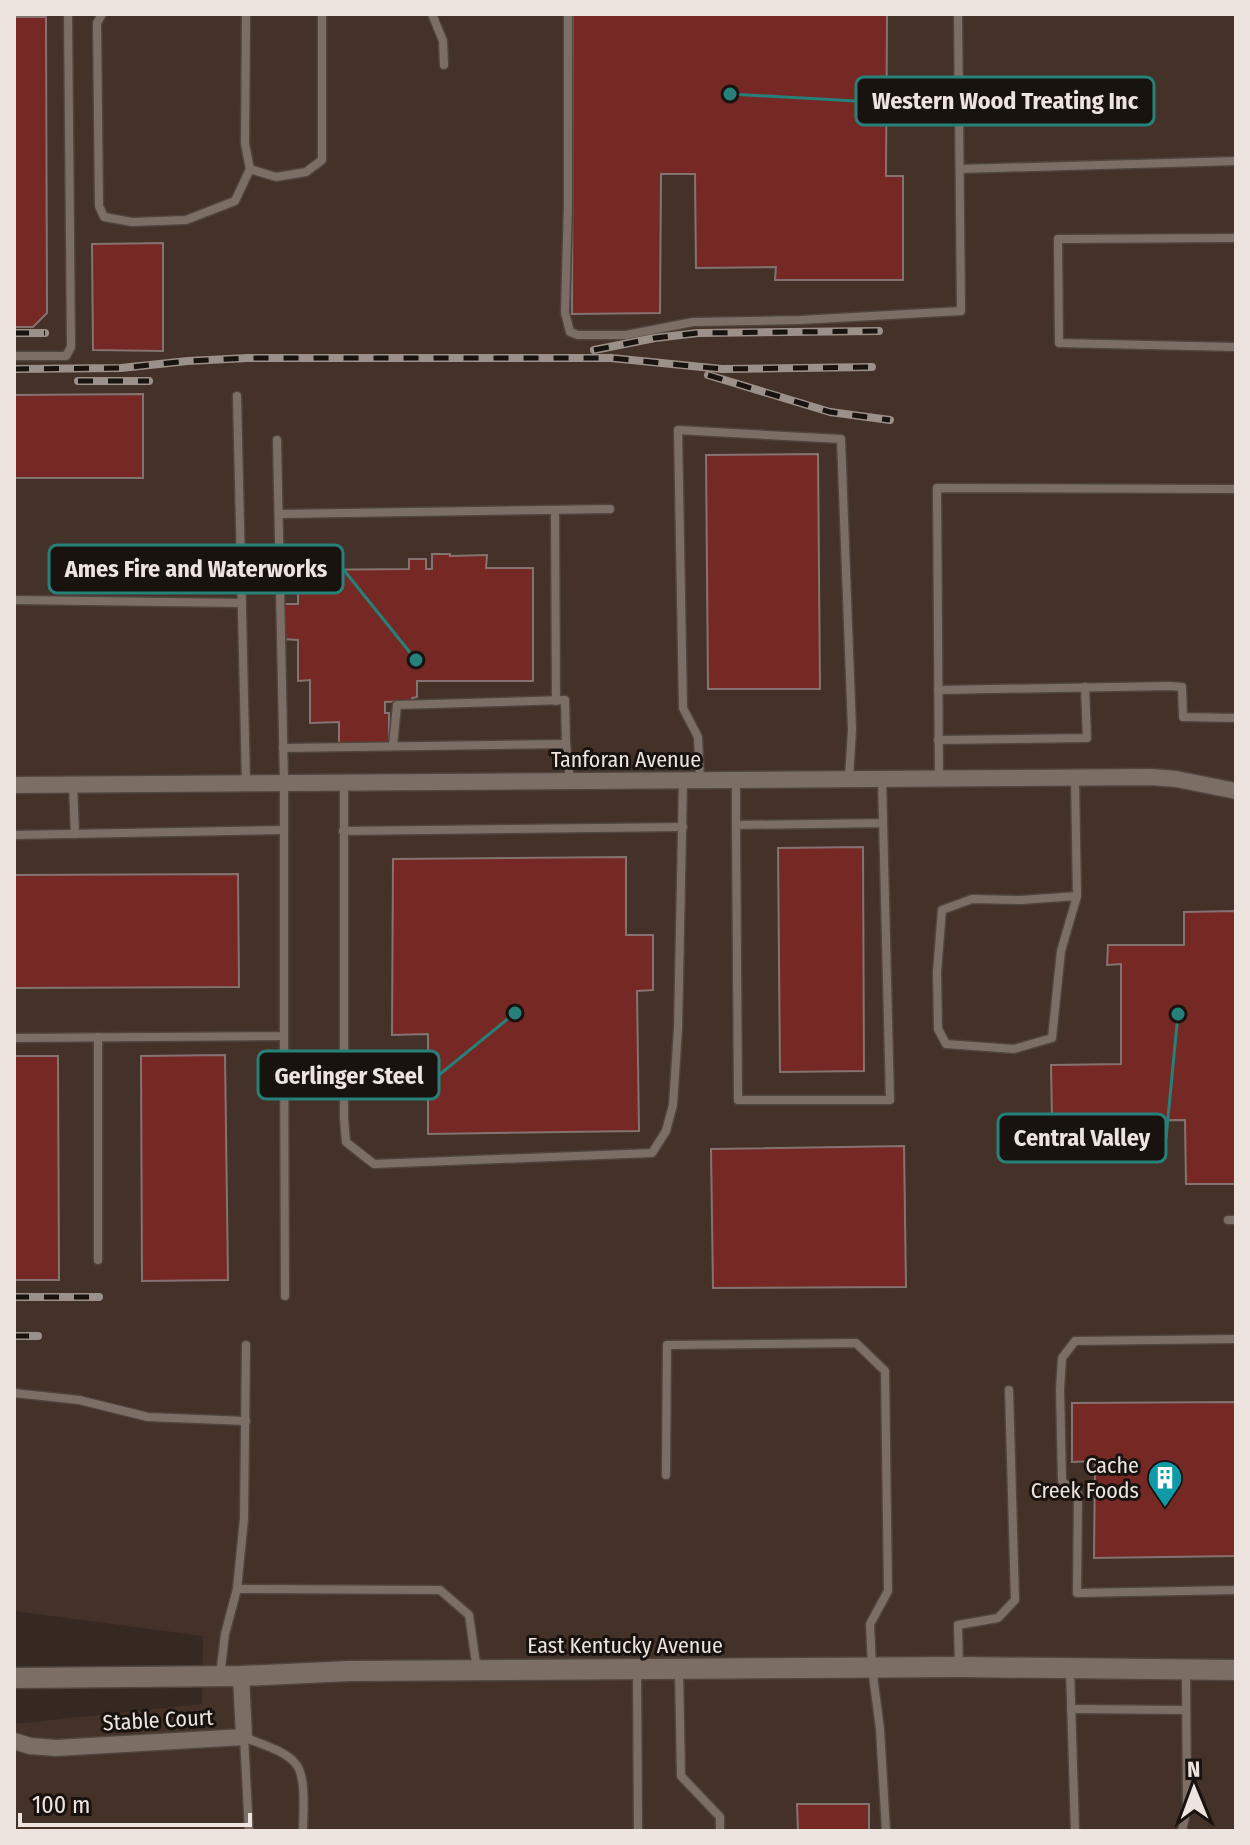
<svg xmlns="http://www.w3.org/2000/svg" width="1250" height="1845" font-family="'Fira Sans Condensed',sans-serif">
  <style>
    .built { fill: #443127 }
    .building { fill: #762824; stroke: #857371; stroke-width: 2 }
    .lines { fill: none; stroke-linecap: round; stroke-linejoin: round }
    .service-casing { stroke: #4f443e; stroke-width: 11 }
    .minor-casing { stroke: #4f443e; stroke-width: 19 }
    .tertiary-casing { stroke: #4f443e; stroke-width: 23 }
    .service { stroke: #7d6e65; stroke-width: 8 }
    .minor { stroke: #7d6e65; stroke-width: 16 }
    .tertiary { stroke: #7d6e65; stroke-width: 20 }
    .rail-casing { stroke: #9b908a; stroke-width: 8 }
    .rail { stroke: #191310; stroke-width: 5; stroke-dasharray: 15; stroke-linecap: butt }
    .labels { text-anchor: middle; dominant-baseline: central; stroke-width: 6; stroke-linejoin: round; paint-order: stroke }
    .street-label { font-size: 22px; fill: #ede4df; stroke: #191310 }
    .poi-label { font-size: 22px; fill: #ede4df; stroke: #191310; text-anchor: end }
    .leader { fill: none; stroke: #258179; stroke-width: 3 }
    .callout-dot { fill: #258179; stroke: #191310; stroke-width: 3 }
    .callout { fill: #191310; stroke: #258179; stroke-width: 3 }
    .callout-label { font-size: 24px; text-anchor: middle; font-weight: bold; fill: #ede4df }
  </style>
  <rect width="100%" height="100%" fill="#362922"/>
  <!-- built -->
  <path class="built" d="M14,14H1236V1831H16L14,1724L202,1704L203,1636L14,1611Z"/>
  <!-- building -->
  <g class="building">
    <path d="M573,14H887L886,176H903V280H775L776,267L696,268L695,174H661L660,313L572,314Z"/>
    <path d="M14,17H46L47,313L33,327H14Z"/>
    <path d="M163,243V351L93,350L92,244Z"/>
    <path d="M143,394V478H14V395Z"/>
    <path d="M818,454L820,689H708L706,455Z"/>
    <path d="M432,554H450V556L487,555L486,568H533V681H417V697L412,698V701L385,702V713H389V743H339V722L310,723V680L298,681V640L283,639V604H298V593L282,592L283,572H298V570L409,569V559H426V569H432Z"/>
    <path d="M863,847L864,1071L780,1072L778,848Z"/>
    <path d="M626,857V935H653V990L637,991L639,1131L428,1134V1034L392,1035L393,859Z"/>
    <path d="M238,874L239,987L14,988V875Z"/>
    <path d="M1236,911V1184H1186L1185,1120L1052,1121L1051,1065L1121,1064V964L1107,965L1108,945H1184V912Z"/>
    <path d="M225,1055L228,1280L142,1281L141,1056Z"/>
    <path d="M14,1056H58L59,1280H14Z"/>
    <path d="M904,1146L906,1287L713,1288L711,1149Z"/>
    <path d="M1236,1402V1556L1094,1558L1095,1461L1072,1462V1403Z"/>
    <path d="M797,1804H869V1831H798Z"/>
  </g>
  <g class="lines">
    <defs>
      <g id="service">
        <path d="M102,14L97,23L99,206L104,217L132,222L186,220L235,201L250,169"/>
        <path d="M246,14L245,144L250,169L276,177L306,172L322,160V14"/>
        <path d="M432,14L443,41L444,65"/>
        <path d="M568,14V204L565,313L570,332L578,335H626L693,322L800,320L961,311L958,14"/>
        <path d="M960,169L1236,161"/>
        <path d="M1236,238L1058,239L1059,343L1236,347"/>
        <path d="M14,356H66L71,347L68,14"/>
        <path d="M237,396L246,783"/>
        <path d="M555,510L556,701"/>
        <path d="M279,514L610,509"/>
        <path d="M14,600L242,603"/>
        <path d="M938,690L1170,686L1182,687L1183,717L1236,718"/>
        <path d="M938,740L1087,738L1085,687"/>
        <path d="M393,746L397,705L565,700L566,744L570,780"/>
        <path d="M283,748L566,744"/>
        <path d="M1075,778L1077,896L1061,951L1052,1038L1014,1049L946,1044L938,1029L937,972L942,910L972,899L1021,900L1077,896"/>
        <path d="M882,779L890,1100H738L736,825L883,823"/>
        <path d="M939,779L937,488L1236,489"/>
        <path d="M700,780L698,737L683,708L678,430L841,439L852,730L849,778"/>
        <path d="M736,780V825"/>
        <path d="M344,783V1119L346,1142L374,1164L652,1153L666,1131L673,1105L678,1029L683,781"/>
        <path d="M73,784L75,834"/>
        <path d="M343,831L683,827"/>
        <path d="M14,835L284,830"/>
        <path d="M284,1036L285,1296"/>
        <path d="M14,1038L284,1036V783L277,440"/>
        <path d="M1228,1220H1236"/>
        <path d="M98,1260V1037"/>
        <path d="M1236,1339L1075,1341L1062,1358L1060,1389L1062,1481L1078,1494L1077,1593L1236,1590"/>
        <path d="M14,1393L79,1400L148,1417L246,1421"/>
        <path d="M666,1475L667,1345L856,1343L885,1371L888,1591L870,1624L872,1668L880,1729L886,1831"/>
        <path d="M237,1589L440,1590L469,1615L477,1670"/>
        <path d="M959,1666L958,1625L998,1618L1015,1600L1009,1390"/>
        <path d="M1070,1669L1075,1831"/>
        <path d="M637,1670L638,1831"/>
        <path d="M679,1670L681,1776L720,1817V1831"/>
        <path d="M220,1676L225,1634L237,1589L244,1519L246,1345"/>
        <path d="M1071,1709L1186,1710"/>
        <path d="M249,1831L244,1737C260,1744 284,1750 295,1763C307,1775 303,1814 303,1831"/>
        <path d="M1182,1831L1187,1808L1186,1669"/>
      </g>
      <g id="minor">
        <path d="M14,785L1151,777L1176,779L1236,791"/>
        <path d="M14,1741L30,1746L56,1748L244,1737L241,1676"/>
      </g>
      <path id="tertiary" d="M14,1678L241,1676L350,1671L959,1667L1236,1670"/>
    </defs>
    <!-- service casing -->
    <use href="#service" class="service-casing"/>
    <!-- minor casing -->
    <use href="#minor" class="minor-casing"/>
    <!-- tertiary casing -->
    <use href="#tertiary" class="tertiary-casing"/>
    <!-- service -->
    <use href="#service" class="service"/>
    <!-- minor -->
    <use href="#minor" class="minor"/>
    <!-- tertiary -->
    <use href="#tertiary" class="tertiary"/>
    <defs>
      <g id="rail">
        <path d="M14,333H45"/>
        <path d="M594,350L655,338L698,333L879,331"/>
        <path d="M14,369L121,368L188,361L248,358H611L722,369L872,367"/>
        <path d="M708,375L830,412L890,420"/>
        <path d="M78,381H149"/>
        <path d="M14,1297H99"/>
        <path d="M14,1336H38"/>
      </g>
    </defs>
    <!-- rail casing -->
    <use href="#rail" class="rail-casing"/>
    <!-- rail -->
    <use href="#rail" class="rail"/>
  </g>
  <!-- icons -->
  <defs>
    <symbol id="building-pin" viewBox="-11 -11 22 30"><path d="M0 17L-7.5 6A9.5 9.5 0 1 1 7.5 6Z" fill="#0f9aa8" stroke="#191310"/><path d="M-4-6H4V6H1V3H-1V6H-4ZM-2.5-4.3h1.7v1.8h-1.7ZM.8-4.3h1.7v1.8H.8ZM-2.5-1h1.7V.8h-1.7ZM.8-1h1.7V.8H.8Z" fill="#fff"/></symbol>
  </defs>
  <g fill-rule="evenodd">
    <use href="#building-pin" x="1145" y="1458" width="40" height="54"/>
  </g>
  <g class="labels">
    <!-- street labels -->
    <g class="street-label">
      <text x="626" y="759">Tanforan Avenue</text>
      <text x="625" y="1645">East Kentucky Avenue</text>
      <text transform="translate(158 1720) rotate(-3)">Stable Court</text>
    </g>
    <!-- poi labels -->
    <g class="poi-label">
      <text x="1139" y="1465">Cache<tspan x="1139" dy="25">Creek Foods</tspan></text>
    </g>
  </g>
  <!-- callouts -->
  <path class="leader" d="M730 94L856 101M416 660L343 569M515 1013L439 1075M1178 1014L1166 1138"/>
  <g class="callout-dot">
    <circle cx="730" cy="94" r="8"/>
    <circle cx="416" cy="660" r="8"/>
    <circle cx="515" cy="1013" r="8"/>
    <circle cx="1178" cy="1014" r="8"/>
  </g>
  <g class="callout">
    <rect x="856" y="77" width="298" height="48" rx="8"/>
    <rect x="49" y="545" width="294" height="48" rx="8"/>
    <rect x="258" y="1051" width="181" height="48" rx="8"/>
    <rect x="998" y="1114" width="168" height="48" rx="8"/>
  </g>
  <g class="callout-label">
    <text x="1005" y="109">Western Wood Treating Inc</text>
    <text x="196" y="577">Ames Fire and Waterworks</text>
    <text x="349" y="1084">Gerlinger Steel</text>
    <text x="1082" y="1146">Central Valley</text>
  </g>
  <!-- border -->
  <rect width="1250" height="1845" fill="none" stroke="#ede4df" stroke-width="32"/>
  <!-- north arrow -->
  <g transform="translate(1194 1789) rotate(359)" stroke="#191310" stroke-width="6" paint-order="stroke">
  <path d="M0-6L14 30L0 20L-14 30Z" fill="#ede4df"/>
  <text y="-12" font-size="22" font-weight="bold" text-anchor="middle" fill="#ede4df">N</text>
  </g>
  <!-- scale -->
  <path d="M20 1813v12h230v-12" fill="none" stroke="#ede4df" stroke-width="4"/>
  <text x="32" y="1813" font-size="24" fill="#ede4df" stroke="#191310" stroke-width="6" paint-order="stroke">100 m</text>
</svg>
